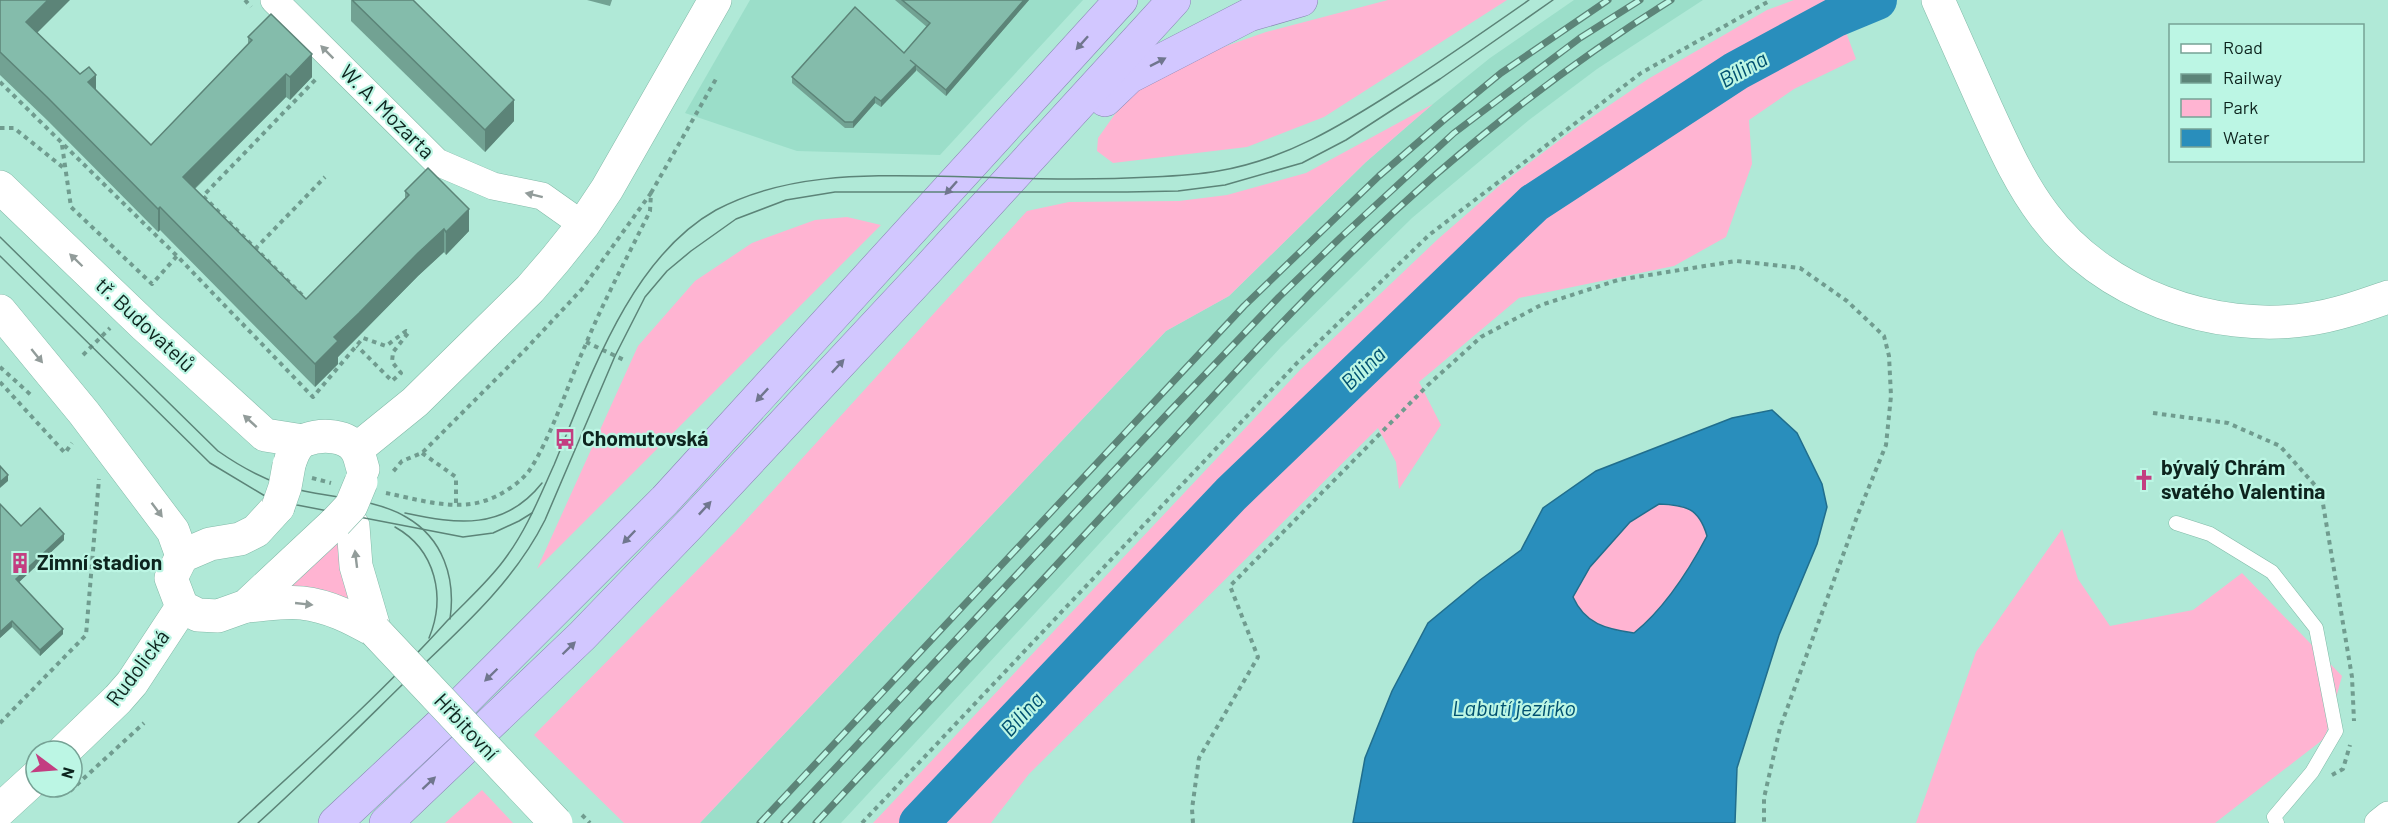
<svg xmlns="http://www.w3.org/2000/svg" width="2388" height="823" font-family="Barlow,sans-serif">
	<style>
		.built { fill: #9bdec9 }
		.green { fill: #ffb4d2 }
		.water { fill: #298ebc; stroke: #216e8d; stroke-width: 1.5; fill-rule: evenodd }
		.lines { fill: none; stroke-linecap: round; stroke-linejoin: round }
		.river { stroke: #298ebc; stroke-width: 40 }
		.service-casing { stroke: #82baa8; stroke-width: 15 }
		.minor-casing { stroke: #82baa8; stroke-width: 28 }
		.tertiary-casing { stroke: #82baa8; stroke-width: 34 }
		.trunk-casing { stroke: #8685b0; stroke-width: 34 }
		.path { stroke: #709c8f; stroke-width: 4; stroke-dasharray: 4.5 4.5; stroke-linecap: butt }
		.service { stroke: #fff; stroke-width: 14 }
		.minor { stroke: #fff; stroke-width: 27 }
		.tertiary { stroke: #fff; stroke-width: 33 }
		.trunk { stroke: #d2c7ff; stroke-width: 33 }
		.tram { stroke: #5c8478; stroke-width: 1.5 }
		.rail-casing { stroke: #5c8478; stroke-width: 7 }
		.rail { stroke: #bcf6e4; stroke-width: 4.5; stroke-dasharray: 14; stroke-linecap: butt }
		.tertiary-bridge-casing { stroke: #82baa8; stroke-width: 34; stroke-linecap: butt }
		.path-bridge { stroke: #709c8f; stroke-width: 4; stroke-dasharray: 4.5 4.5; stroke-linecap: butt }
		.tertiary-bridge { stroke: #fff; stroke-width: 33 }
		.wall { fill: #72a293 }
		.shaded-wall { fill: #5c8478 }
		.building { fill: #84bcab; stroke: #5c8478; stroke-width: 1.5 }
		.oneway { fill: #70768e }
		.oneway2 { fill: #929c9a }
		.labels { text-anchor: middle; stroke-width: 4.5; stroke-linejoin: round; paint-order: stroke }
		.street-label { font-size: 21px; fill: #0d241e; stroke: #bcf6e4 }
		.poi-label { font-size: 21px; font-weight: bold; fill: #0d241e; stroke: #bcf6e4; text-anchor: start }
		.water-label { font-size: 22px; font-style: italic; fill: #005171; stroke: #bcf6e4 }
	</style>
	<rect width="100%" height="100%" fill="#b0e9d7"/>
	<g class="built">
		<polygon points="750,0 1083,0 940,155 797,151 685,113"/>
		<polygon points="1574,0 1703,0 1597,69 1529,120 1412,218 1281,347 841,823 700,823 1166,331 1229,296 1366,162 1433,104 1490,58"/>
	</g>
	<g class="green">
		<polygon points="1388,0 1507,0 1324,117 1247,147 1113,163 1097,151 1098,138 1115,114 1143,84 1195,57 1266,32"/>
		<polygon points="1794,0 1834,0 1856,59 1794,89 1749,120 1752,164 1726,237 1674,266 1519,298 1419,382 1441,425 1399,489 1396,462 1378,428 1029,774 991,823 873,823 1301,369 1438,239 1499,186 1573,130 1648,79 1767,10"/>
		<polygon points="1433,104 1366,162 1229,296 1166,331 700,823 624,823 534,735 736,531 1027,211 1069,202 1179,201 1227,195 1306,173"/>
		<polygon points="847,217 881,225 537,569 638,346 695,281 752,243 815,220"/>
		<path d="M1659,504c28,1 40,3 48,32 -19,36 -42,71 -73,97 -29,-5 -48,-8 -61,-36l17,-30 40,-45z"/>
		<polygon points="2062,529 2078,579 2110,626 2193,610 2242,573 2342,676 2325,738 2215,823 1916,823 1976,652"/>
		<polygon points="338,542 354,603 290,588 293,583"/>
		<polygon points="482,790 513,823 445,823"/>
	</g>
	<path class="water" d="M1772,410l25,23 25,51 5,23 -10,37 -38,91 -42,133 -2,55h-382l12,-65 27,-67 36,-68 52,-43 41,-30 22,-42 53,-37 136,-53zM1659,504c27,1 40,4 48,32 -19,36 -42,72 -73,97 -28,-4 -49,-9 -61,-36l17,-30 40,-45z"/>
	<g class="lines">
		<polyline class="river" points="919,823 1231,494 1534,203 1736,71 1836,17 1877,0"/>
		<defs>
			<polyline id="service" points="2176,523 2210,534 2272,572 2316,628 2336,731 2312,772 2274,817 2277,823"/>
			<g id="minor">
				<polyline points="274,0 437,162 493,186 542,196 583,225"/>
				<polyline points="2378,823 2388,815"/>
			</g>
			<g id="tertiary">
				<path d="M1938,0c16,36 32,72 48,108 17,37 33,74 58,107 58,79 170,119 266,104 27,-4 52,-13 78,-22"/>
				<polyline points="0,187 145,326 265,435 303,441"/>
				<polyline points="0,311 84,413 173,531 182,556"/>
				<polyline points="357,449 415,402 530,289 555,260 583,225 607,189 715,0"/>
				<path d="M291,459c2,-7 7,-16 14,-19 16,-6 43,-6 52,11 3,5 4,12 6,18"/>
				<polyline points="278,507 256,531 240,539 210,544 182,556 171,578 182,607 198,615 218,616 246,606 336,522"/>
				<polyline points="353,526 356,566 375,631"/>
				<path d="M246,606c18,-1 38,-5 56,-3 27,3 50,15 73,28"/>
				<polyline points="64,751 118,699 132,683 182,607"/>
				<polyline points="0,810 36,777"/>
			</g>
			<g id="trunk">
				<polyline points="1105,100 1129,77 1249,15 1301,0"/>
				<polyline points="335,823 440,725 665,500 1121,0"/>
				<polyline points="386,823 582,636 690,524 928,269 1174,0"/>
			</g>
		</defs>
		<use href="#service" class="service-casing"/>
		<use href="#minor" class="minor-casing"/>
		<use href="#tertiary" class="tertiary-casing"/>
		<use href="#trunk" class="trunk-casing"/>
		<g class="path">
			<polyline points="245,0 251,7"/>
			<polyline points="0,82 177,256 313,397 363,338 386,346 406,331 409,332 393,352 392,362 401,373 392,381 357,346"/>
			<polyline points="0,128 14,128 65,169"/>
			<polyline points="62,145 71,207 152,284 177,256"/>
			<polyline points="651,193 716,79"/>
			<polyline points="255,249 325,177"/>
			<polyline points="302,295 203,196 317,78"/>
			<polyline points="586,342 624,360"/>
			<polyline points="83,355 110,328"/>
			<polyline points="0,367 31,395"/>
			<polyline points="0,382 65,453 72,443"/>
			<polyline points="2153,413 2228,423 2280,446 2321,492 2352,677 2354,721"/>
			<polyline points="422,453 456,477 456,504"/>
			<polyline points="312,478 331,483"/>
			<path d="M386,493c30,6 68,18 98,8 15,-4 36,-18 45,-30 22,-33 39,-87 56,-125 19,-46 43,-90 65,-135l1,-18 -69,96 -58,62 -102,102 -20,8 -11,13"/>
			<polyline points="0,723 86,635 99,479"/>
			<polyline points="2332,775 2343,769 2350,745"/>
			<polyline points="70,791 144,723"/>
			<polyline points="862,823 1296,364 1429,235 1641,73 1771,0"/>
			<polyline points="1193,823 1192,809 1199,758 1258,657 1230,586 1428,385 1481,337 1541,305 1618,280 1736,261 1800,268 1847,301 1884,336 1889,356 1891,396 1886,445 1858,514 1780,728 1764,798 1764,823"/>
		</g>
		<use href="#service" class="service"/>
		<use href="#minor" class="minor"/>
		<use href="#tertiary" class="tertiary"/>
		<use href="#trunk" class="trunk"/>
		<g class="tram">
			<path d="M0,237l218,214c27,19 54,33 86,40 32,7 74,9 102,26 37,21 50,61 44,102"/>
			<polyline points="0,256 210,463 265,496 297,505 463,537 493,533 519,521 532,513"/>
			<path d="M405,513c52,11 99,18 137,-30"/>
			<path d="M395,527c41,23 51,70 34,111"/>
			<path d="M238,823c71,-65 144,-130 209,-202 19,-20 40,-38 57,-61 22,-29 35,-62 50,-95 36,-87 76,-207 162,-255 68,-36 144,-35 219,-34 73,2 145,5 217,1 22,-1 44,-2 66,-6 67,-11 124,-46 180,-82 45,-29 88,-59 131,-89"/>
			<path d="M258,823c50,-45 97,-92 145,-139 52,-50 109,-98 142,-164l70,-164 30,-59 22,-26 24,-20 45,-32 50,-19 49,-8h292l51,-1 47,-6 77,-22 44,-23 94,-61 113,-79"/>
		</g>
		<defs>
			<g id="rail">
				<polyline points="760,823 1244,306 1379,176 1445,119 1501,73 1608,0"/>
				<polyline points="784,823 1170,411 1279,297 1340,238 1454,133 1580,38 1640,0"/>
				<path d="M816,823c108,-117 218,-233 326,-350 69,-74 137,-150 210,-221 97,-95 204,-180 319,-252"/>
			</g>
		</defs>
		<use href="#rail" class="rail-casing"/>
		<use href="#rail" class="rail"/>
		<defs>
			<g id="tertiary-bridge">
				<polyline points="278,507 285,487 289,465"/>
				<polyline points="336,522 351,506 361,482"/>
				<polyline points="375,631 556,823"/>
			</g>
		</defs>
		<use href="#tertiary-bridge" class="tertiary-bridge-casing"/>
		<polyline class="path-bridge" points="582,815 590,823"/>
		<use href="#tertiary-bridge" class="tertiary-bridge"/>
	</g>
	<g class="wall">
		<polygon points="0,0 38,33 151,145 248,44 248,37 312,77 290,100 286,97 195,189 306,299 405,198 405,191 469,231 446,255 444,252 418,276 359,336 338,357 338,364 315,387 160,230 158,232 47,120 0,75"/>
		<polygon points="351,0 514,121 485,152 351,21"/>
		<polygon points="587,0 612,0 610,6"/>
		<polygon points="895,0 1029,0 946,96 916,70 881,107 875,103 853,128 845,128 792,83 792,77 904,53 927,27"/>
		<polygon points="21,526 64,540 19,582 63,634 40,656 12,627 0,638"/>
	</g>
	<g class="shaded-wall">
		<polygon points="48,0 70,0 26,44 26,22"/>
		<polygon points="1024,0 1029,0 946,96 946,90"/>
		<polygon points="312,54 312,77 290,100 290,77"/>
		<polygon points="916,65 916,71 881,107 881,101"/>
		<polygon points="286,74 286,97 183,200 183,177"/>
		<polygon points="96,75 96,98 88,82"/>
		<polygon points="875,97 875,103 853,128 853,122"/>
		<polygon points="514,100 514,121 485,152 485,130"/>
		<polygon points="160,207 160,230 158,232 158,209"/>
		<polygon points="469,209 469,231 446,255 446,232"/>
		<polygon points="444,229 444,252 418,276 338,357 338,364 315,387 315,364 334,337 418,253"/>
		<polygon points="8,475 8,481 0,488 0,482"/>
		<polygon points="64,534 64,540 16,585 16,579"/>
		<polygon points="12,621 12,627 0,638 0,632"/>
		<polygon points="63,629 63,634 40,656 40,650"/>
	</g>
	<g class="building">
		<polygon points="0,0 48,0 26,22 80,74 89,67 96,75 88,82 151,145 252,40 248,37 271,14 312,54 290,77 286,74 183,177 306,299 409,195 405,191 428,168 469,209 446,232 444,229 418,253 359,313 334,337 338,341 315,364 160,207 158,209 47,97 0,52"/>
		<polygon points="352,0 413,0 514,100 485,130"/>
		<polygon points="902,0 1024,0 946,90 910,60 916,65 881,101 875,97 853,122 845,122 792,77 855,7 904,53 930,23"/>
		<polygon points="0,466 8,475 0,482"/>
		<polygon points="0,504 21,526 40,508 64,534 16,579 63,629 40,650 12,621 0,632"/>
	</g>
	<defs><path id="oneway-solid" d="M-6-.8H1V-3.2L6.5 0L1 3.2V.8H-6Z" transform="scale(1.5)"/></defs>
	<g class="oneway">
		<use href="#oneway-solid" transform="translate(1082 43) rotate(132)"/>
		<use href="#oneway-solid" transform="translate(1158 62) rotate(-27)"/>
		<use href="#oneway-solid" transform="translate(951 188) rotate(132)"/>
		<use href="#oneway-solid" transform="translate(838 366) rotate(-47)"/>
		<use href="#oneway-solid" transform="translate(762 395) rotate(133)"/>
		<use href="#oneway-solid" transform="translate(705 508) rotate(-47)"/>
		<use href="#oneway-solid" transform="translate(629 537) rotate(134)"/>
		<use href="#oneway-solid" transform="translate(569 648) rotate(-44)"/>
		<use href="#oneway-solid" transform="translate(491 675) rotate(136)"/>
		<use href="#oneway-solid" transform="translate(429 783) rotate(-43)"/>
	</g>
	<g class="oneway2">
		<use href="#oneway-solid" transform="translate(327 52) rotate(-135)"/>
		<use href="#oneway-solid" transform="translate(534 195) rotate(-166)"/>
		<use href="#oneway-solid" transform="translate(76 260) rotate(-136)"/>
		<use href="#oneway-solid" transform="translate(37 356) rotate(51)"/>
		<use href="#oneway-solid" transform="translate(250 421) rotate(-138)"/>
		<use href="#oneway-solid" transform="translate(157 510) rotate(53)"/>
		<use href="#oneway-solid" transform="translate(356 559) rotate(-97)"/>
		<use href="#oneway-solid" transform="translate(304 604) rotate(6)"/>
	</g>
	<defs>
		<symbol id="bus-bare" viewBox="-9 -9 18 18"><path d="M-5-6H5V4H4V6H2V4H-2V6H-4V4H-5ZM-3.5-4V0h7V-4ZM-3.5 1.2v1.5H-2V1.2ZM2 1.2v1.5H3.5V1.2Z" fill="#c33e81" stroke="#bcf6e4" stroke-width="2.5" paint-order="stroke"/></symbol>
		<symbol id="church-bare" viewBox="-9 -9 18 18"><path d="M-1.2-6h2.4v3.5h3.3v2.4h-3.3V6h-2.4V-.1h-3.3v-2.4h3.3Z" fill="#c33e81" stroke="#bcf6e4" stroke-width="2.5" paint-order="stroke"/></symbol>
		<symbol id="building-bare" viewBox="-9 -9 18 18"><path d="M-4-6H4V6H1V3H-1V6H-4ZM-2.5-4.3h1.7v1.8h-1.7ZM.8-4.3h1.7v1.8H.8ZM-2.5-1h1.7V.8h-1.7ZM.8-1h1.7V.8H.8Z" fill="#c33e81" stroke="#bcf6e4" stroke-width="2.5" paint-order="stroke"/></symbol>
	</defs>
	<g fill-rule="evenodd">
		<use href="#bus-bare" x="550" y="424" width="30" height="30"/>
		<use href="#church-bare" x="2129" y="465" width="30" height="30"/>
		<use href="#building-bare" x="5" y="548" width="30" height="30"/>
	</g>
	<g class="labels">
		<g class="street-label">
			<text transform="translate(387 112) rotate(45)" y="7">W. A. Mozarta</text>
			<text transform="translate(145 325) rotate(43)" y="7">tř. Budovatelů</text>
			<text transform="translate(138 668) rotate(-53)" y="7">Rudolická</text>
			<text transform="translate(466 727) rotate(47)" y="7">Hřbitovní</text>
		</g>
		<g class="poi-label">
			<text x="582" y="446">Chomutovská</text>
			<text x="2161" y="475">bývalý Chrám<tspan x="2161" dy="24">svatého Valentina</tspan></text>
			<text x="37" y="570">Zimní stadion</text>
		</g>
		<g class="water-label">
			<text transform="translate(1743 69) rotate(-29)" y="8">Bílina</text>
			<text transform="translate(1363 368) rotate(-44)" y="8">Bílina</text>
			<text x="1514" y="716">Labutí jezírko</text>
			<text transform="translate(1022 714) rotate(-47)" y="8">Bílina</text>
		</g>
	</g>
	<rect x="2169" y="24" width="195" height="138" fill="#bcf6e4" stroke="#76a295" stroke-width="1.5"/>
	<rect x="2181" y="44" width="30" height="9" fill="#ffffff" stroke="#76a295" stroke-width="1.5"/>
	<text x="2223" y="54" font-size="18" fill="#0d241e">Road</text>
	<rect x="2181" y="74" width="30" height="9" fill="#5c8478" stroke="#76a295" stroke-width="1.5"/>
	<text x="2223" y="84" font-size="18" fill="#0d241e">Railway</text>
	<rect x="2181" y="99" width="30" height="18" fill="#ffb4d2" stroke="#76a295" stroke-width="1.5"/>
	<text x="2223" y="114" font-size="18" fill="#0d241e">Park</text>
	<rect x="2181" y="129" width="30" height="18" fill="#298ebc" stroke="#76a295" stroke-width="1.5"/>
	<text x="2223" y="144" font-size="18" fill="#0d241e">Water</text>
	<g transform="translate(54 769) rotate(106)"><circle r="28" fill="#bcf6e4" stroke="#76a295" stroke-width="1.5"/>
	<path d="M0-4.5L10 22L0 15L-10 22Z" fill="#c33e81"/>
	<text y="-9" font-size="16" font-weight="bold" text-anchor="middle" fill="#0d241e">N</text>
	</g>
</svg>
